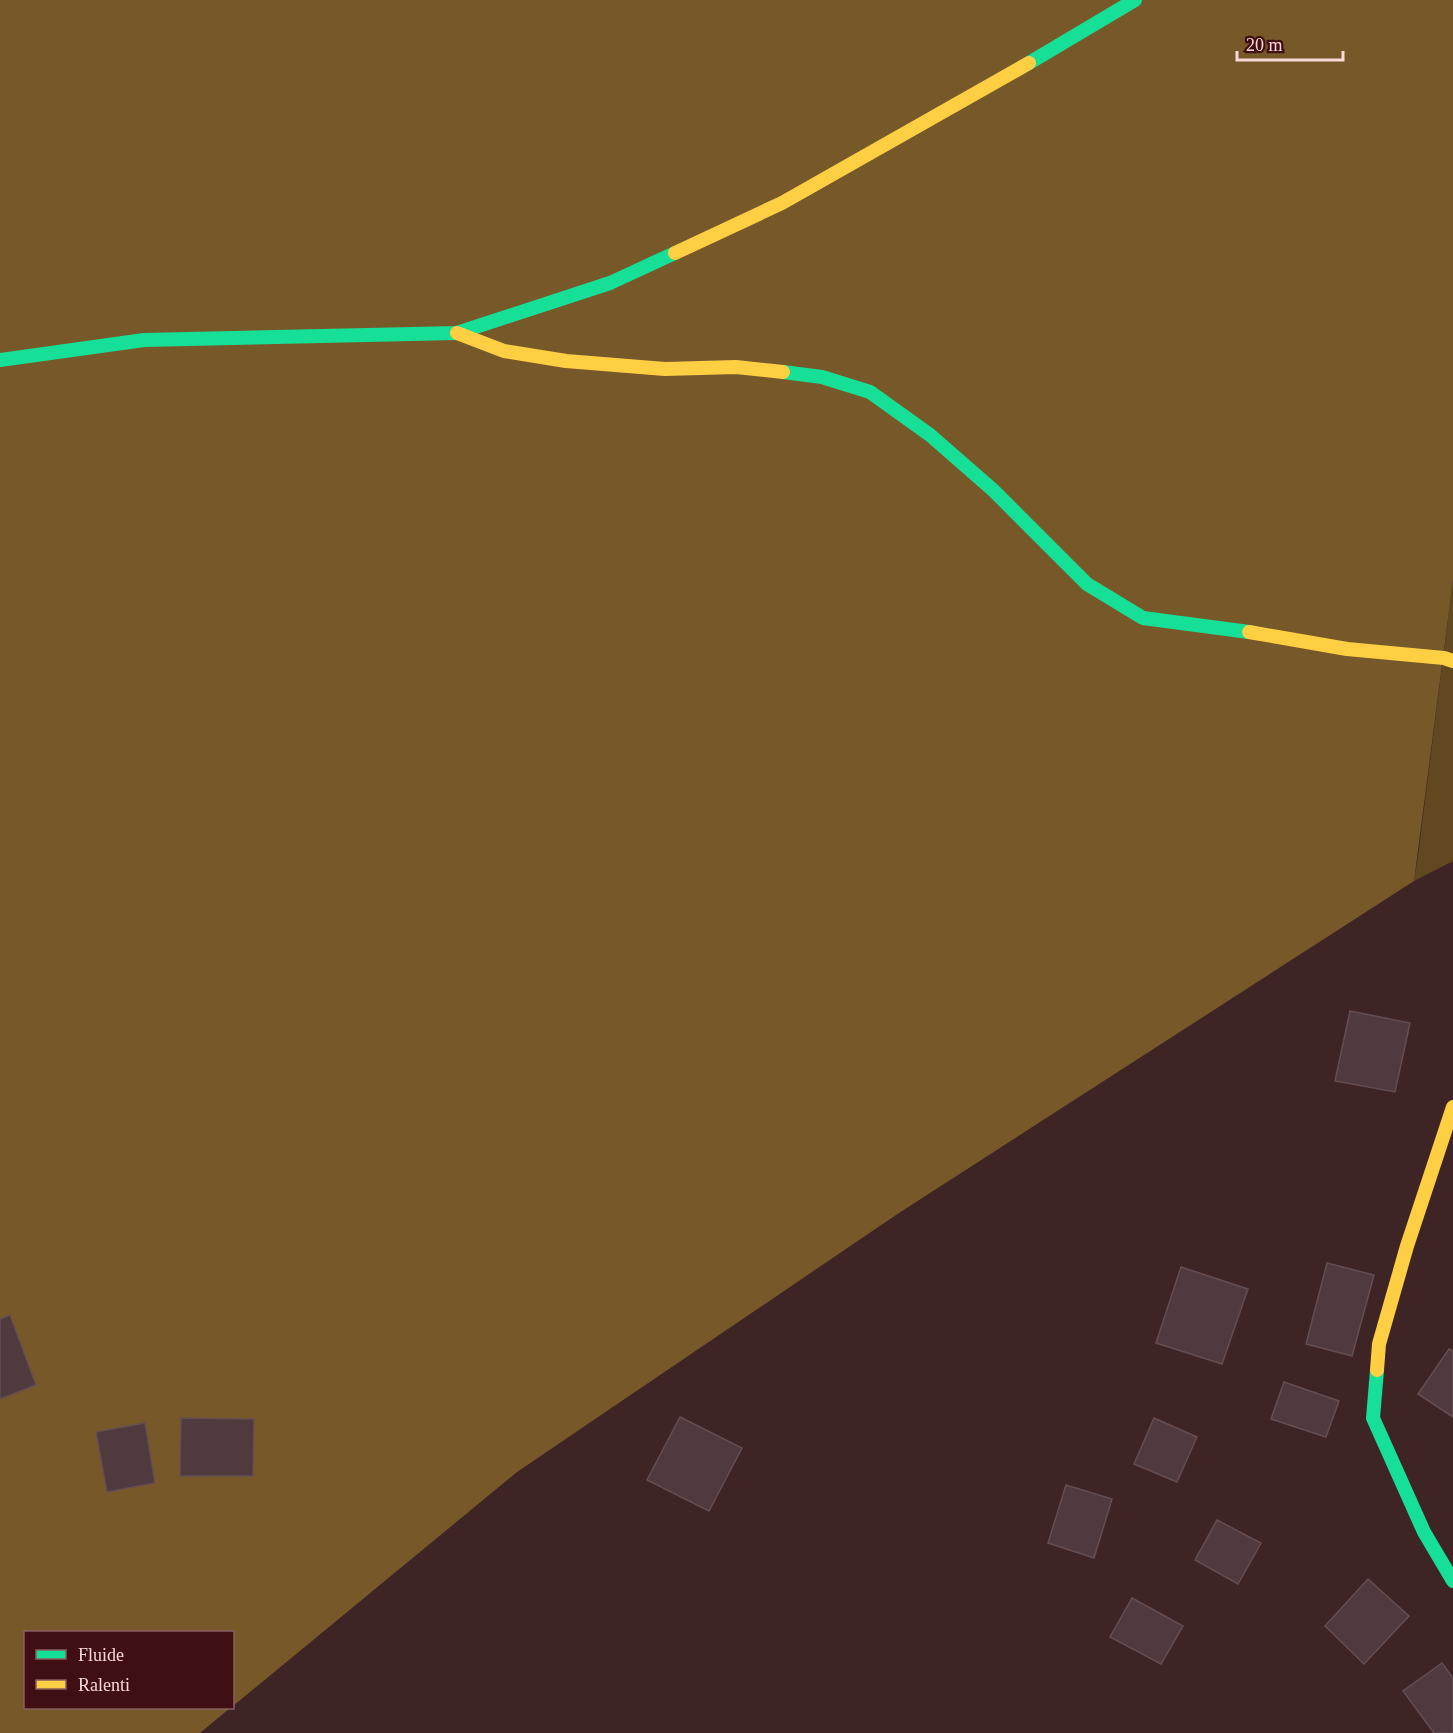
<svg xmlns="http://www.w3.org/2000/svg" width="1453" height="1733" font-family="'Times New Roman',serif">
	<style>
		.green { fill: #624821 }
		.forest { fill: #775929 }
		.building { fill: #513a3e; stroke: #644e52; stroke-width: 1.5 }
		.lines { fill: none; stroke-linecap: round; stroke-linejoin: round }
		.fast { stroke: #16e098; stroke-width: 14 }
		.slow { stroke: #ffcf43; stroke-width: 14 }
	</style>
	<rect width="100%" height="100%" fill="#3f2426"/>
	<polygon class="green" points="1453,580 1453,861 1414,881 1418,856"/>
	<polygon class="forest" points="0,0 1453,0 1453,580 1414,881 899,1213 517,1472 233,1706 232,1632 26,1632 26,1708 230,1708 200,1733 0,1733"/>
	<g class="building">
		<polygon points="1350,1011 1410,1023 1395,1092 1335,1081"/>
		<polygon points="1327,1263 1374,1275 1352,1356 1306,1344"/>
		<polygon points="1181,1267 1248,1289 1222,1364 1156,1343"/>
		<polygon points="10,1315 36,1385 0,1399 0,1319"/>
		<polygon points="1449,1349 1453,1351 1453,1417 1418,1394"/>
		<polygon points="1284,1382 1339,1401 1326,1437 1271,1419"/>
		<polygon points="680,1417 742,1448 709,1511 647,1480"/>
		<polygon points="181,1418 254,1419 253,1476 180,1476"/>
		<polygon points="1154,1418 1197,1437 1177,1482 1134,1464"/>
		<polygon points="145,1423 155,1483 107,1492 96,1432"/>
		<polygon points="1066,1485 1112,1499 1094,1558 1048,1543"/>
		<polygon points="1217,1520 1261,1543 1238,1584 1195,1560"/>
		<polygon points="1368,1579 1409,1616 1364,1664 1325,1626"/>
		<polygon points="1132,1598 1183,1626 1161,1664 1110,1637"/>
		<polygon points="1442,1663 1453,1678 1453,1733 1434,1733 1403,1691"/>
	</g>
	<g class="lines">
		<g class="fast">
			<polyline points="1029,63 1135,0"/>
			<polyline points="0,360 144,340 457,333 610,283 675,253"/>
			<polyline points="783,372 822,377 870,392 930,435 993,490 1087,584 1143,618 1249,632"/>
			<polyline points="1377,1370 1373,1418 1424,1532 1453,1581"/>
		</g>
		<g class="slow">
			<polyline points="675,253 782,203 1029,63"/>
			<polyline points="457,333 504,351 566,361 665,369 736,367 783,372"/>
			<polyline points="1249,632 1347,649 1444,658 1453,661"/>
			<polyline points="1377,1370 1379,1344 1407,1246 1453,1107"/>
		</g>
	</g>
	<rect x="24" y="1631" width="210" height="78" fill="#3f0f13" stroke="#895f61" stroke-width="1.5"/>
	<rect x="36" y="1650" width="30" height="9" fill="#16e098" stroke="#895f61" stroke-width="1.5"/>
	<text x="78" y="1661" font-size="18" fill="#f9d8d7">Fluide</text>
	<rect x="36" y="1680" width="30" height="9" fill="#ffcf43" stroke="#895f61" stroke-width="1.5"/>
	<text x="78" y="1691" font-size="18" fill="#f9d8d7">Ralenti</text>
	<path d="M1237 51v9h106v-9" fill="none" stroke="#f9d8d7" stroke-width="3"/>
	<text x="1246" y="51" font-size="18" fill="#f9d8d7" stroke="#3f0f13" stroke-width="4.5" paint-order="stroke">20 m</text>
</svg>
